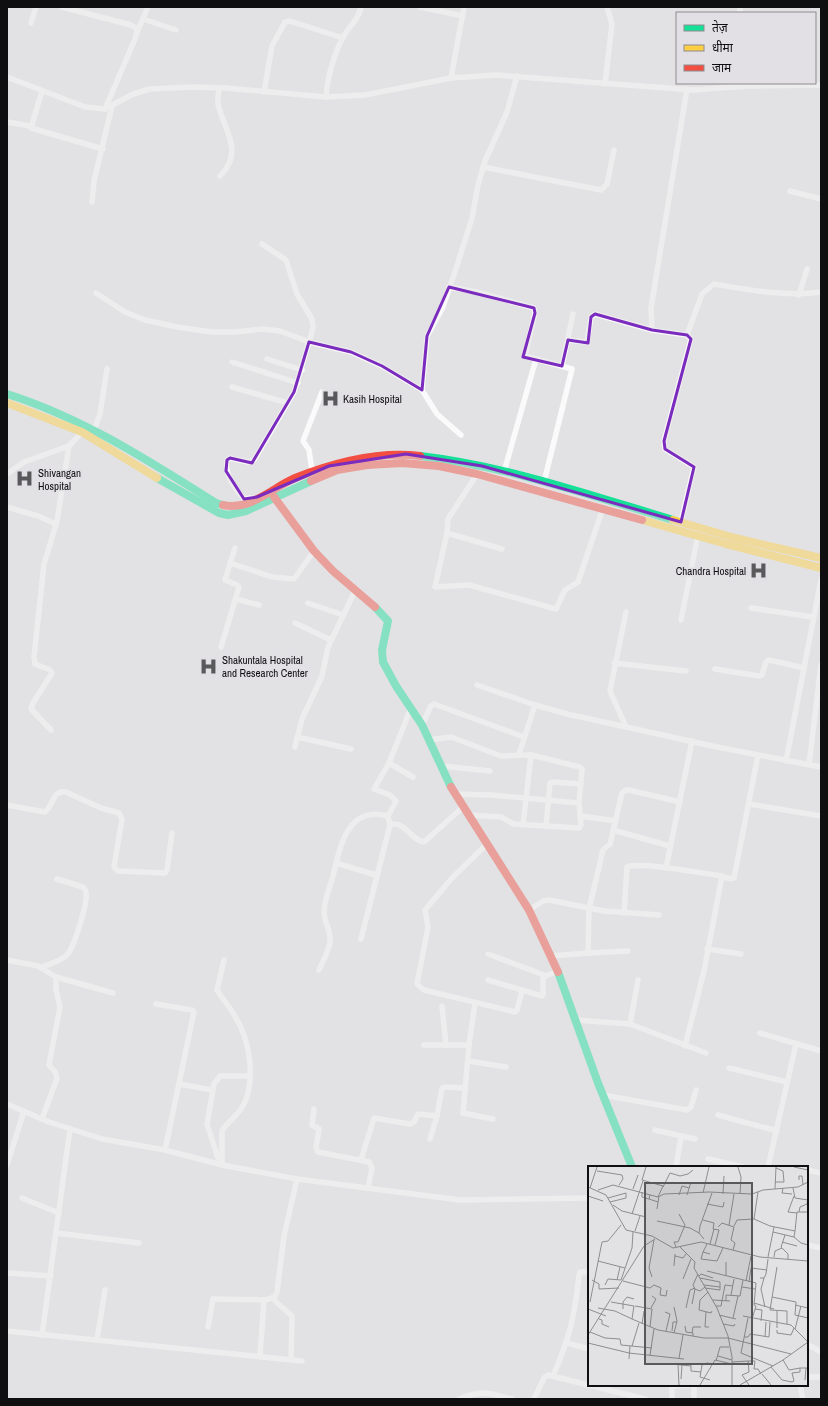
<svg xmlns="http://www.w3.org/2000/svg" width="828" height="1406" font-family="'Archivo Narrow','Noto Sans Devanagari',sans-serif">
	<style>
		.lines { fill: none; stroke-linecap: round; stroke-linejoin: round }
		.street { stroke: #fbfafb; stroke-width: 5.5 }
		.fast { stroke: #16e098; stroke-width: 8 }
		.slow { stroke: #ffcf43; stroke-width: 8 }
		.jam { stroke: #f24e42; stroke-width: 8 }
		.marked { fill: none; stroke: #7b2cbf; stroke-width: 3; stroke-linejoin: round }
		.labels { text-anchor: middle; stroke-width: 3.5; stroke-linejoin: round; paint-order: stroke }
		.poi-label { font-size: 11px; fill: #0f0e10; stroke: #e2e0e4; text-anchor: start }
		.inset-road { fill: none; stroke: #8e8d8f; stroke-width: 1 }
		.view { fill: #59585a; fill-opacity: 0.15; stroke: #59585a; stroke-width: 2 }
		.inset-edge { fill: none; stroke: #0f0e10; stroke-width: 2 }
	</style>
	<rect width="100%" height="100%" fill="#e2e1e3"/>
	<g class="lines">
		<g class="street">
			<polyline points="420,7 463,16"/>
			<polyline points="740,7 740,13"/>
			<polyline points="143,19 176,30"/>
			<polyline points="31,23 36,7"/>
			<polyline points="137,32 148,7"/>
			<polyline points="7,77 85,107 105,109 135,39 137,32 136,28 131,25 62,7"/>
			<polyline points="451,78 464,7"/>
			<polyline points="605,84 612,24 607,7"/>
			<path d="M219,88c0,5 -2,11 -1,16 6,27 27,47 2,72"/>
			<polyline points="42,91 31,128 103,149"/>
			<polyline points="264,92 272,46 285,22 290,21 343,38"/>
			<path d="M326,97c1,-19 9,-47 19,-63 6,-10 14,-15 16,-27"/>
			<polyline points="105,109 133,94 150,89 192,87 225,88 326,97 365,95 451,78 496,75 693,90 747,86 821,85"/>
			<polyline points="7,122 30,126"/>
			<polyline points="483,167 601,190 607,184 614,150"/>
			<polyline points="790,191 821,199"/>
			<polyline points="92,202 94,181 112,106"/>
			<polyline points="449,287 477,292 534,308 535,313 525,356 572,369 544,482"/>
			<polyline points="96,293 125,312 145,320 177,327 212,332 236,332 262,329 280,331 309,342 351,352 382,366 422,390"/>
			<polyline points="799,295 807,269"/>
			<polyline points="652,330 651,308 687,89"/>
			<path d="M687,335l15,-41 12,-10c36,6 71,13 107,8"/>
			<polyline points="568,340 587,342 591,317 595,314 652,330 687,335 691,339 664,441 665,449 694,467 681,522"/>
			<polyline points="267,359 302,370"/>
			<polyline points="232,362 298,383"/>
			<polyline points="562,366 573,314"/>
			<polyline points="232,387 288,403"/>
			<polyline points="94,430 100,414 107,369"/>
			<polyline points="461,435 437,414 422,390 427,336 442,309 455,272 472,218 478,185 485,161 507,112 517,76"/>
			<polyline points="312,471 309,450 303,441 322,392"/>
			<polyline points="504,472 536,359"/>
			<polyline points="7,474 24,462 69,446 83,431"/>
			<polyline points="477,474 448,519 447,533 502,549"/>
			<path d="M251,498l-7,1c-9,-10 -20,-25 -17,-39l3,-2 18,4 6,-2 40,-68 19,-64 -1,-9 -15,-25 -11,-34 -24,-16"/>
			<polyline points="7,507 38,516 56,524"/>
			<polyline points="447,533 435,587 469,585 556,609 565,590 578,582 603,508"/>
			<polyline points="230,563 272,577 294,579 314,551"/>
			<polyline points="236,599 259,605"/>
			<polyline points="308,603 343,615"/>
			<polyline points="751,608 813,617"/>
			<polyline points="626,612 610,691 626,727"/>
			<polyline points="681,620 698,535"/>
			<polyline points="295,623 331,640"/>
			<polyline points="221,647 239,587 237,585 225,580 235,548"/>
			<polyline points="614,663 686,671"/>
			<polyline points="715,669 759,676 762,675 766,662 769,660 804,668"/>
			<polyline points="477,685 535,705 567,714 717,747 821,767"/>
			<polyline points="422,725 431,706 434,704 524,737"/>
			<polyline points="51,730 31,709 33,703 52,673 50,670 35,664 34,657 44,564 57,521 69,446"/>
			<polyline points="297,737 351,749"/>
			<polyline points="429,740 451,737 501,756 531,755 580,767 582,769 579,803 581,825 579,828 514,824 501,817 468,815"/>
			<polyline points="295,747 302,719 322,676 328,647 356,589"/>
			<polyline points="519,754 535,705"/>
			<polyline points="786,761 821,580"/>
			<polyline points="389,763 413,777"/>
			<polyline points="809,765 821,665"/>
			<polyline points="442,766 490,771"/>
			<polyline points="454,794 491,795 579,803"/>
			<polyline points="749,804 821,816"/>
			<path d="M7,805l38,7c9,-7 7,-22 21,-20l35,16 18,5 3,6 -8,48 4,4 47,2 2,-3 5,-37"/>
			<polyline points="580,816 616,821"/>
			<polyline points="390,825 388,816 396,801 390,795 374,789 389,763 411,708"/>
			<polyline points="523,825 531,755"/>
			<polyline points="546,826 550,783 553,782 581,784"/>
			<polyline points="613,830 670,846"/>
			<polyline points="488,843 452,878 425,910 428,927 417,984 424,990 515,1012 517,1010 522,991"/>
			<polyline points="336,863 376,875"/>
			<polyline points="666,868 692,741"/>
			<polyline points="529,910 543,901 549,900 604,911 659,915"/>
			<path d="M624,913l3,-46 2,-1c22,-3 63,6 87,9 6,1 13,5 18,3l24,-123"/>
			<path d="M361,939l29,-114c14,-6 21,16 34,17l39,-35"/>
			<polyline points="707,949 741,954"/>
			<polyline points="588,953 628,951"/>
			<polyline points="488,954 544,975"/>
			<polyline points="550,956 588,953 589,909 603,850 610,844 622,793 626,790 629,790 680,802"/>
			<polyline points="7,960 38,966 56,977 56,990 60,1007 49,1065 55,1072 57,1078 42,1119"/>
			<path d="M42,967c8,-3 19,-6 25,-12 7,-7 21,-53 19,-62 0,-2 -2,-5 -3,-6l-26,-8"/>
			<path d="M319,970c4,-9 10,-19 11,-29 1,-11 -6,-19 -6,-29 0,-12 6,-25 9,-36 7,-29 14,-71 55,-60"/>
			<polyline points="56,977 113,993"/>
			<polyline points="488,980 542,996 543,994 543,977 558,971"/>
			<polyline points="475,1003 469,1045 463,1113 493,1119"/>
			<polyline points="156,1004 192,1010 194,1012 165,1150"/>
			<polyline points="442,1006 446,1045"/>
			<polyline points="576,1020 630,1024 706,1053"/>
			<polyline points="630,1024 638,980"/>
			<polyline points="760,1033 821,1051"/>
			<polyline points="424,1045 469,1045"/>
			<polyline points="685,1046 704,971 722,876"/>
			<polyline points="468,1061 506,1067"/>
			<polyline points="729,1068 787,1082"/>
			<polyline points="179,1084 212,1090"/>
			<polyline points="603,1095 687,1110 691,1107 696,1090"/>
			<polyline points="7,1104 49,1122 102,1139 165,1150 222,1165 297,1179 460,1200 589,1198"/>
			<polyline points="314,1109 312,1125 319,1129 316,1148 318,1152 369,1162 372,1168 368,1188"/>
			<polyline points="718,1115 777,1131"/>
			<polyline points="655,1130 695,1139"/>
			<polyline points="430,1139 437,1116 442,1088 445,1087 465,1088"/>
			<polyline points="708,1159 743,1167"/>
			<polyline points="361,1160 374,1118 410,1124 414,1122 418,1114 437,1116"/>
			<polyline points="222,1162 218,1158 207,1124 214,1084 220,1076 249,1076"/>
			<polyline points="7,1165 24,1111"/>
			<path d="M222,1165v-34c5,-10 17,-15 23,-29 10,-25 5,-61 -9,-84 -5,-10 -13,-18 -19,-28l7,-30"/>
			<polyline points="676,1167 681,1137"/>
			<polyline points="768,1167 796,1044"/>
			<polyline points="807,1170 821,1173"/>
			<polyline points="22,1198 59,1213"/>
			<polyline points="56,1233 139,1243"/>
			<polyline points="807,1245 821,1248"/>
			<polyline points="7,1273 51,1276"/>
			<polyline points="272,1298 292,1316 291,1359"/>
			<polyline points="208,1327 213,1299 264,1300"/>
			<polyline points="7,1331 302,1361"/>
			<polyline points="42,1335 70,1129"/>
			<polyline points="97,1340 105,1290"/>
			<polyline points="567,1343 589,1349"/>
			<polyline points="807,1344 821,1352"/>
			<polyline points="260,1355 264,1300 274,1298 277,1292 284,1236 297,1179"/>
			<path d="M553,1376c16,-37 22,-60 26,-101l1,-3h9"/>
			<polyline points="807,1377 821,1377"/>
			<polyline points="800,1385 803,1399"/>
			<polyline points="672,1386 691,1385"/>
			<path d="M459,1399c25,-10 28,-6 53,0"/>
			<polyline points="534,1399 544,1378 548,1375 645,1399"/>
			<polyline points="672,1399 672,1385"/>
			<polyline points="694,1399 694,1385"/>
		</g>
		<g class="fast">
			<path d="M7,394c76,24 142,67 209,109l7,2"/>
			<path d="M420,456c86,10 170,39 253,64"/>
			<polyline points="157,478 219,513 228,515 246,511 311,481"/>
			<polyline points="375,607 388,621 382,650 383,662 396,686 422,725 451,787"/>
			<polyline points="558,972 598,1083 632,1167"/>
		</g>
		<g class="slow">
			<polyline points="7,403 82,432 157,478"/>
			<polyline points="642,520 726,544 821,568"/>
			<polyline points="673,520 735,538 821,558"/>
		</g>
		<g class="jam">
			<polyline points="311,481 337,470 367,465 402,463 439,466 477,474 642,520"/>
			<polyline points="274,497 314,551 333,571 375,607"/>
			<path d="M223,505c27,6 49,-17 72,-27 38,-15 85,-27 125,-22"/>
			<polyline points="451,787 529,910 558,972"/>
		</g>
	</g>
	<path d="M0 0H828V1406H0ZM449,287l85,21 1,5 -12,44 39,9 6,-26 20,3 3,-26 4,-3 57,16 35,5 4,4 -27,102 1,8 29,18 -13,55 -199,-56 -76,-12 -77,12 -72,31 -13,2 -18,-28 1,-11 3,-2 22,5 42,-71 15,-50 42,10 31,14 40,24 5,-54z" fill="#e2e1e3" fill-opacity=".55" fill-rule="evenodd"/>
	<path class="marked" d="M449,287l85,21 1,5 -12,44 39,9 6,-26 20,3 3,-26 4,-3 57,16 35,5 4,4 -27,102 1,8 29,18 -13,55 -199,-56 -76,-12 -77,12 -72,31 -13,2 -18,-28 1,-11 3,-2 22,5 42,-71 15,-50 42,10 31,14 40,24 5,-54z"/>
	<defs>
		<symbol id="hospital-bare" viewBox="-9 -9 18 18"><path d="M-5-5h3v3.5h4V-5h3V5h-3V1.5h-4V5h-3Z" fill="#59585a" stroke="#e2e0e4" stroke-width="2.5" paint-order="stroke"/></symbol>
	</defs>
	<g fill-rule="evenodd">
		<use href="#hospital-bare" x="318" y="386" width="25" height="25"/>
		<use href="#hospital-bare" x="12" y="466" width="25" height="25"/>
		<use href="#hospital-bare" x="746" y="558" width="25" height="25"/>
		<use href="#hospital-bare" x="196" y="654" width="25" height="25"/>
	</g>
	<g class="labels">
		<g class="poi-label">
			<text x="343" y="403">Kasih Hospital</text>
			<text x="38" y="477">Shivangan<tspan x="38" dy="13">Hospital</tspan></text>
			<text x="746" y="575" text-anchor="end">Chandra Hospital</text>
			<text x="222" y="664">Shakuntala Hospital<tspan x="222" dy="13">and Research Center</tspan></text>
		</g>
	</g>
	<g transform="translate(588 1166)">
		<rect width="220" height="220" fill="#e2e1e3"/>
		<path class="inset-road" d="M150,1l3,10 -1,17M206,1l14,3M9,5l25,4 1,4 -4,6M211,14v-4h3l1,9M187,16h9l-1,-11 -7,-3M0,21l18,8 20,35 26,6 21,12 28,-6 59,15 48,4M75,21l7,-14 10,3 8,-2 5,-4M2,22l7,-21M195,22l-1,5 10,1M205,22l2,10 13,2M45,23l5,-14M187,23l1,-22M10,24l15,-5 45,12 5,-11 -21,-6 4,-13M54,26v5l7,2M115,27l6,-26M135,28l1,-18M62,29l-1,4 9,3M91,29l3,-9 7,2M99,29l4,-13M0,30l15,5M206,30l-6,16 9,1M70,31l6,-3 45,-2 43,2 11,-4 35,-3 10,-5M20,32l18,-5v5l-16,4M119,38l16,3 1,-5M25,39l9,6 24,6M69,43l2,-13M211,46l1,-5 7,-3 1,-6M44,48l11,-33M166,53l16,7 25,5 -1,6 7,6 7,2M115,54l11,3 -1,6 6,1 -4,15M69,55l33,7 9,5M141,59l5,-31M146,60l3,-6 17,-1 4,-27M130,61l4,-4 12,4 -3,13 4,3 -2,7M47,65l5,-15M207,65l2,-19h11M185,66l21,5M197,69l-4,12 7,7v5M116,73l-5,-6 1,-7 12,-33M194,76l15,4M119,78l-4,8 7,2M122,78l4,-15M88,81l-2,-5h4l7,-17 -6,-11M92,81l15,15 -1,6 23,40 11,28 4,21v28M115,86l-2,7 16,2 6,-13M87,90l8,2 3,-4M180,91l6,-30M186,91l1,-6 7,-3M10,95l27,7M86,100l1,-12M189,101l-7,43 17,1v13M119,105l49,12 -2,22 2,1 -4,13M111,110l2,-2 12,4M138,110v-14M64,111l-3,-9 5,-28M112,112l20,4v8l-15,-2M172,112h4l2,-4 2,-15M176,112l-3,11 4,18M95,113l8,-20M4,114l7,4v5l20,-1M29,114l3,-13M35,115l27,7 4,-3 7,3 -1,7 6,1 1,-6M158,115l5,-25M161,116l2,-14 16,2M17,119l3,-6 13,1 11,-32 1,-16M116,119l16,2M154,121l13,2M107,123l-2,-4 5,-11M120,126l-8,8 -1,10 12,3 1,-2M143,129l3,-16M184,131l24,5 -1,13 13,3M125,134l17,1M138,135v-6l14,1 3,-16M2,136l12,-60 6,-1 13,-16M23,136l23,4 -2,13 26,11 46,8h24l63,16M166,137l20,6M104,138l3,-15 5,2 5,-4M207,139l13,3M47,140l17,3 -2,18M128,140h5l4,-21 8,1M10,142l17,3 17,8M63,142l5,-9 -4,-3M98,142l4,-18 5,-2M0,143l18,7M35,143v-7l4,-5 7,2M167,143l7,1 -1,11M189,145v17M77,146l5,2 -4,17M118,146l-1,15h4M131,149l17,4M155,150l48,9 17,17M145,152l5,-22M160,152l-7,35 32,13M11,153l3,1v4l7,3M54,158l2,-13M135,158l11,2 1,-2M97,160l1,6 7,1v3M207,163l6,-23M189,164v3l14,2 3,-7M84,165l1,-9h4M2,166l15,6 15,1 1,6 31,3M86,167l3,-12 -3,-14M104,167l1,-6h8M0,169l56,-89 11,-7M156,171h4l2,-3 19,3 1,-15M177,171l1,-15M0,177l41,10 55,6M44,180l7,-23M62,189l4,-26M130,190l14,4M91,192l4,-23M41,193l1,-13M195,194l6,10 11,-2M128,195l4,-14h9M160,195h7l-1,8h4l3,5M144,196l16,-1 1,11 -7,3 7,10M84,198l19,2M90,198l1,21M103,199v6l10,1M183,201l11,13 10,2 2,-1 -2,-8 8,-1v-4h8M174,208l9,11M93,213l1,-14M122,214l-10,-3 2,-12 5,-2 7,1M217,214l1,-12M112,219l15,-25 17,4M152,219l43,-25 25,-18"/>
		<path class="view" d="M57,17h107v181h-107z"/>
		<rect width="220" height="220" class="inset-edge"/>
	</g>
	<rect width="828" height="1406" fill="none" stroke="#0f0e10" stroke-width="16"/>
	<rect x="676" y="12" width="140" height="72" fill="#e2e0e4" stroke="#8e8c8f"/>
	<rect x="684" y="25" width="20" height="6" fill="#16e098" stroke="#8e8c8f"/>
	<text x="712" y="32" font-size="12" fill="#0f0e10">तेज़</text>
	<rect x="684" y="45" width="20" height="6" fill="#ffcf43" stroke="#8e8c8f"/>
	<text x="712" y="52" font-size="12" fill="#0f0e10">धीमा</text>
	<rect x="684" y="65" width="20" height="6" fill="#f24e42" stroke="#8e8c8f"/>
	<text x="712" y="72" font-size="12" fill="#0f0e10">जाम</text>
</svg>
